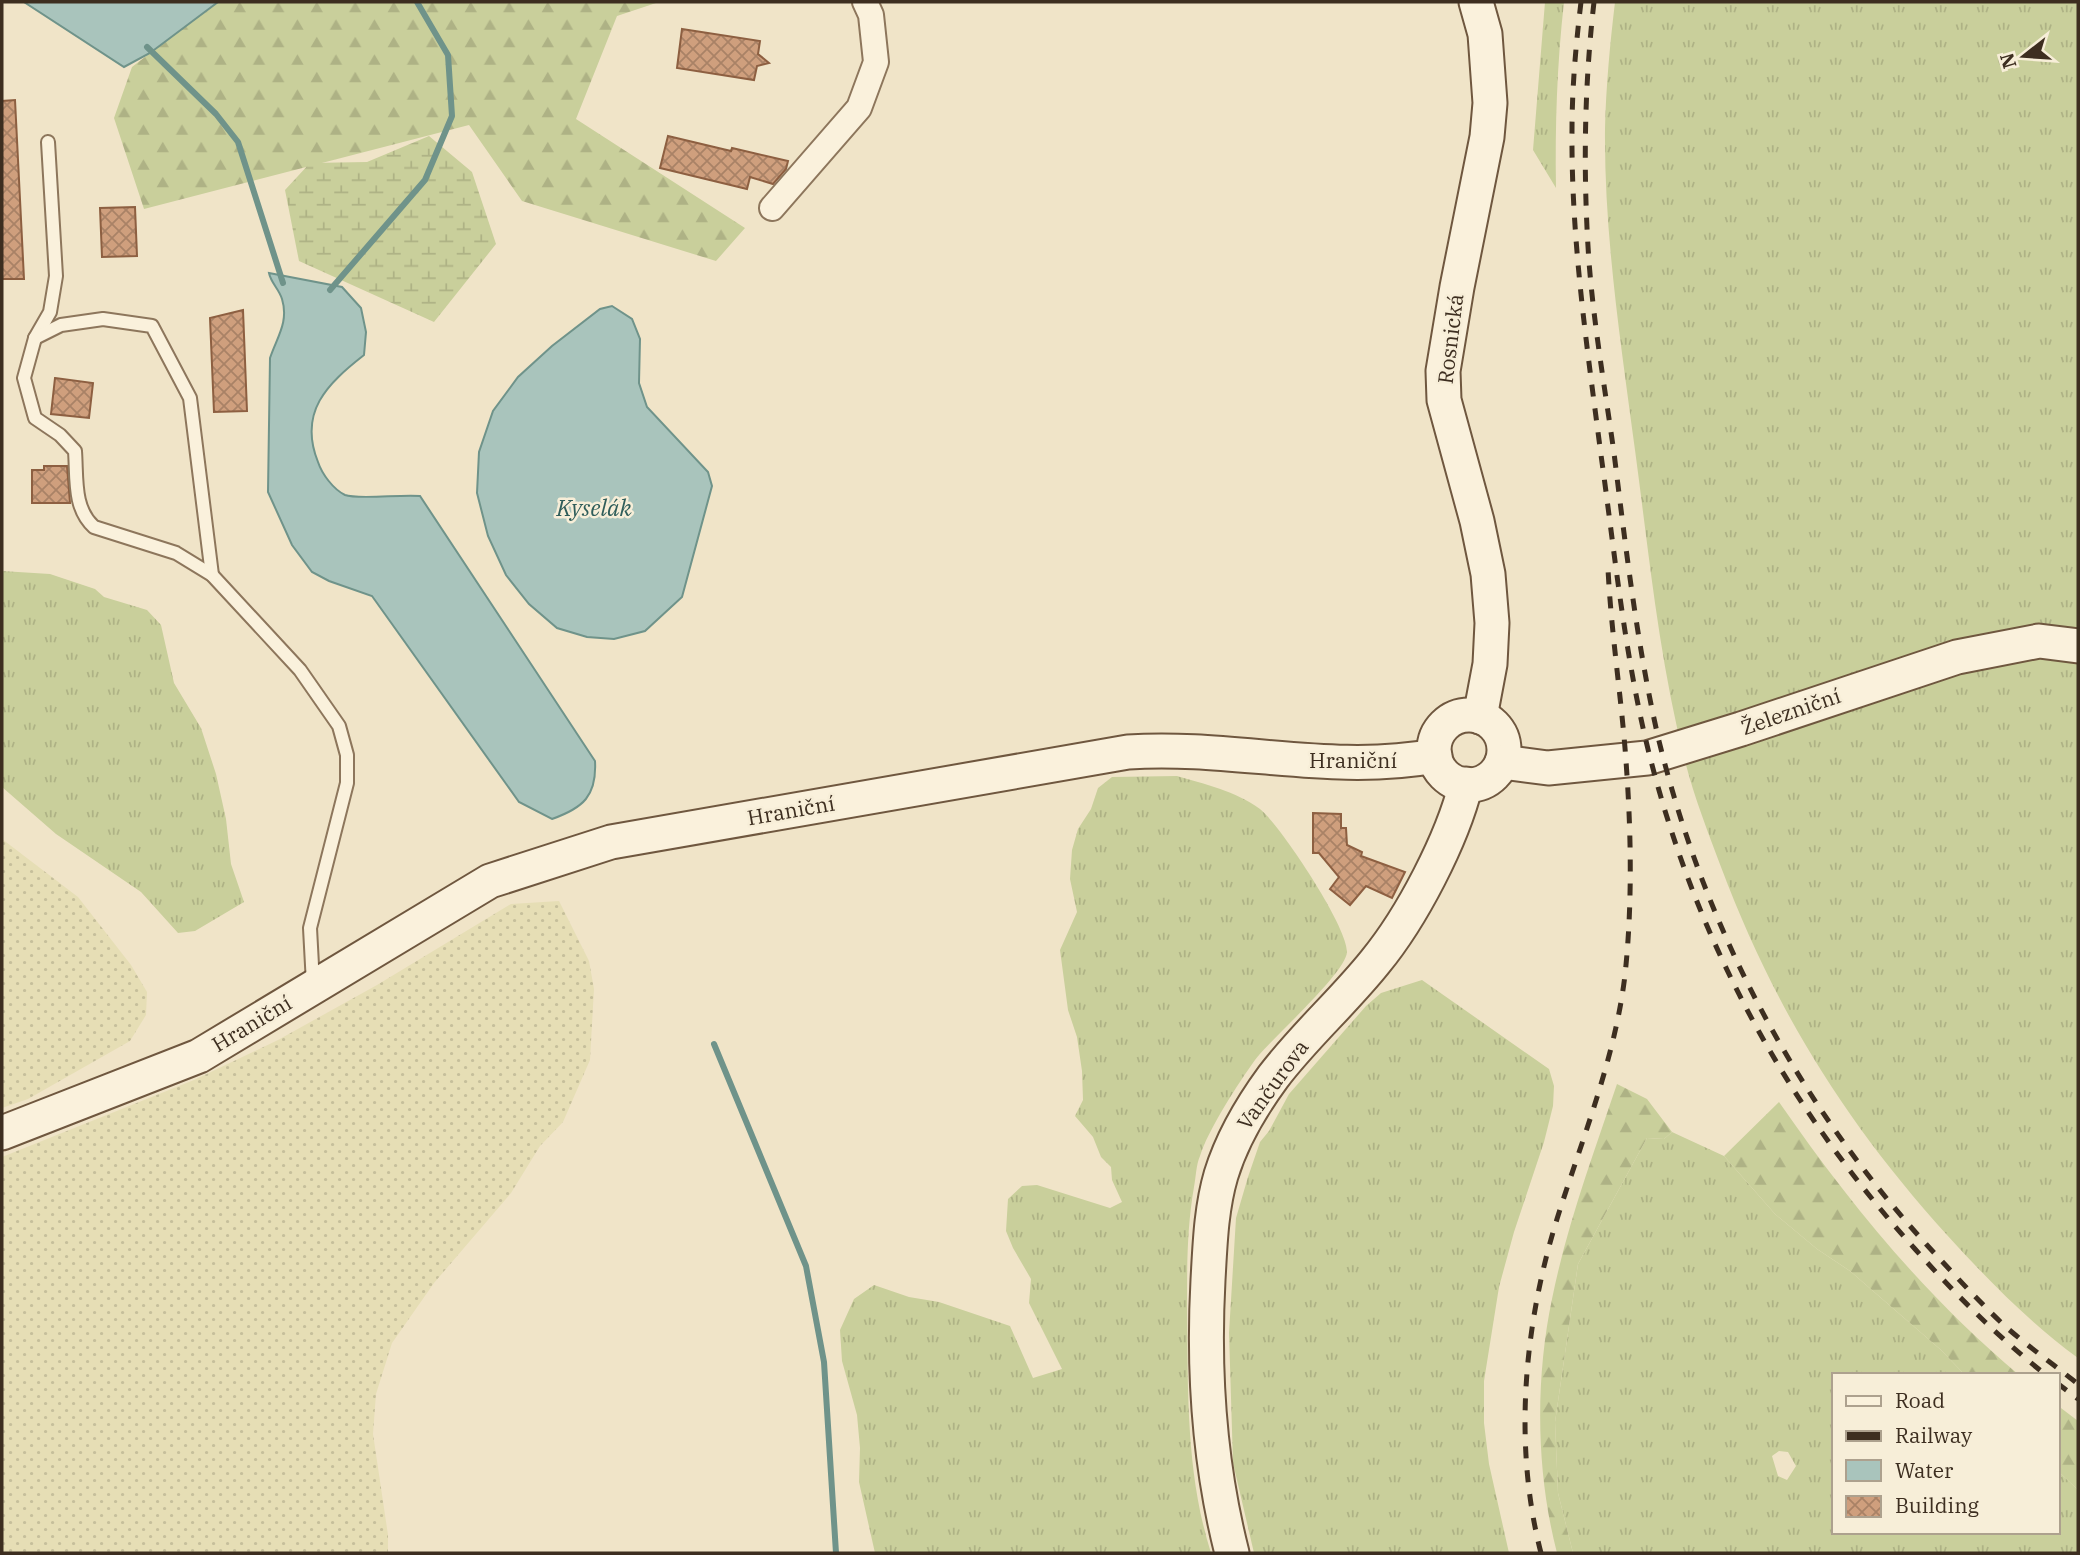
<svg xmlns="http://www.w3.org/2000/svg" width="2080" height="1555" font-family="'IBM Plex Serif',serif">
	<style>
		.farmland { fill: url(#farmland-dots) }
		.grass { fill: url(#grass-tufts); fill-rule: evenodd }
		.forest { fill: url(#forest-firs) }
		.wetland { fill: url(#wetland-marsh) }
		.water { fill: #a9c4bc; stroke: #6f938a; stroke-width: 2 }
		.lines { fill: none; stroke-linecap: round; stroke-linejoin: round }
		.stream { stroke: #6f938a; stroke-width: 6 }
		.building { fill: url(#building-cross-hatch); stroke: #8d5f41; stroke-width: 2 }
		.lane-casing { stroke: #8d765c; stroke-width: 16 }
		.street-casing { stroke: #8d765c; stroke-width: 28 }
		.secondary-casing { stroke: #6f573f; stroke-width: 37 }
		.lane { stroke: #faf1dc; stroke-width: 12 }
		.street { stroke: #faf1dc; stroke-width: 24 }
		.secondary { stroke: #faf1dc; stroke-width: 33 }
		.rail { stroke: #3d2e20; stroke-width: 5; stroke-dasharray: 12 12; stroke-linecap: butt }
		.labels { text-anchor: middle; stroke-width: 5; stroke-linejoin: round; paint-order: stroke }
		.street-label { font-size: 21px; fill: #3d2e20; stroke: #f7eed8 }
		.water-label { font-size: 23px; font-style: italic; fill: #2f5d5a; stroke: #f7eed8 }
	</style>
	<defs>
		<pattern id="farmland-dots" width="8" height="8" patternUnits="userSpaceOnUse" patternTransform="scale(1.75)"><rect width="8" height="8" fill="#e6deb5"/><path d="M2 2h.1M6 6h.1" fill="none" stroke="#c6bf9b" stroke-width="1.8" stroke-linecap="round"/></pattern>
		<pattern id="grass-tufts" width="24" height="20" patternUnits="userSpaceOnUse" patternTransform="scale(1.75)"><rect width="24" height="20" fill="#c9cf9b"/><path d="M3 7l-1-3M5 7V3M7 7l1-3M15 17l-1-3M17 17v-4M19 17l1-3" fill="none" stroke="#aeb285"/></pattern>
		<pattern id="forest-firs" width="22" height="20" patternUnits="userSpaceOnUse" patternTransform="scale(1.75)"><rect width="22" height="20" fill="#c9cf9b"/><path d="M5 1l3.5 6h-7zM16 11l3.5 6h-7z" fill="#aeb285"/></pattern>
		<pattern id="wetland-marsh" width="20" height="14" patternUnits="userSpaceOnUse" patternTransform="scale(1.75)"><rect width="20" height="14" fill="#c9cf9b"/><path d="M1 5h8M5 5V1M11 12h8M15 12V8" fill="none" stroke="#aeb285"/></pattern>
		<pattern id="building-cross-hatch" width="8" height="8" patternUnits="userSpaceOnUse" patternTransform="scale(1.75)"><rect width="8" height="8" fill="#cf9f7d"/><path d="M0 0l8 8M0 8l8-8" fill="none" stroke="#a98266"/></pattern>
	</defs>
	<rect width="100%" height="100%" fill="#f0e4c8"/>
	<g class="farmland">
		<polygon points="2,839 78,897 131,965 147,992 146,1015 130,1041 28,1099 2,1108"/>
		<polygon points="559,901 589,961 594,989 590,1060 563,1122 540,1146 511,1193 434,1283 392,1343 376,1394 373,1434 388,1535 388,1553 2,1553 2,1157 194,1080 278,1040 377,985 511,904"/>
	</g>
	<g class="grass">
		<path d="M1545,2h19c-7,62 -9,123 -8,186l-23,-38z"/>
		<path d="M1615,2h463v1356c-48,-35 -90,-78 -131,-123 -102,-113 -172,-225 -226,-368 -13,-35 -27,-70 -36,-106 -26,-102 -36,-207 -50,-311 -14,-106 -31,-214 -30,-321 1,-43 5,-85 10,-127z"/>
		<polygon points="2,571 50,574 95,589 104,597 147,610 161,625 174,683 201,728 216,774 226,819 231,864 244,902 195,931 178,933 141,892 56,834 2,787"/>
		<path d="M1177,776c27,8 59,15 83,33 20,16 88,118 87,143 -1,21 -76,87 -92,108 -16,22 -47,70 -55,96 -4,9 -4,21 -6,31 -7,40 -7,80 -7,121 1,83 -1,166 24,245h-336l-16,-71 1,-34 -3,-33 -15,-54 -2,-31 14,-31 20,-14 35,12 30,5 71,24 23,52 29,-9 -33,-66 2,-24 -18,-31 -7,-17 2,-32 14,-13 15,-1 73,23 12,-6 -10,-22 -1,-13 -10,-10 -8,-20 -18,-21 8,-16 -1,-29 -5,-34 -9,-27 -8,-60 17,-38 -7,-33 2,-29 6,-21 13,-20 7,-21 14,-11z"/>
		<polygon points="1422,980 1549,1069 1554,1086 1553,1106 1544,1142 1514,1232 1499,1287 1484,1381 1484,1423 1489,1464 1509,1553 1254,1553 1233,1463 1229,1333 1236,1218 1248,1177 1260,1142 1269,1131 1289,1094 1366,1006 1381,993"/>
		<path d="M1672,1132l52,24 51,58 42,35 33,22 91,79 24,25h-132v157h224v-62l21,20v63h-505l-15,-60 -3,-71 23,-158 69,-126 17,1zM1779,1451l9,1 8,14 -9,14 -9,-4 -6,-20z"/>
	</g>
	<g class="forest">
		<polygon points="216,2 659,2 617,16 576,119 745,228 716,261 522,201 469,125 144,209 114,118 132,67"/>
		<path d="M1617,1084l30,15 25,33 -8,7 -17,-1 -69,126 -23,158 3,71 15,60h-16c-21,-81 -22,-173 -5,-254 15,-74 41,-144 65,-215z"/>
		<path d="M1779,1102c70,101 145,193 240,273h-54l-24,-25 -91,-79 -33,-22 -42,-35 -51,-58z"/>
		<polygon points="2057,1405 2078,1421 2078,1490 2057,1470"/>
	</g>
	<polygon class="wetland" points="429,136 472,172 496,244 434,322 299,261 285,190 310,163 367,162"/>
	<g class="water">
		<polygon points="24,2 218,2 150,53 124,67"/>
		<path d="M269,273l73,14 19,21 5,24 -2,23c-37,29 -66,57 -46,107 4,12 15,27 27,33 13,5 57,-1 75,1l175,265c2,35 -12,47 -43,58l-33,-17 -147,-206 -43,-15 -17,-9 -20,-27 -24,-53 2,-134c7,-21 19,-36 12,-59 -3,-10 -11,-16 -13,-26z"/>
		<polygon points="612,306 632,319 640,339 639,383 647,407 708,472 712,486 682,597 645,631 614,639 587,637 557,628 529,604 506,575 488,536 477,493 479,452 493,411 518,377 552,346 600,309"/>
	</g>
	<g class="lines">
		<g class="stream">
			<polyline points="147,47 216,114 238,142 283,283"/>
			<polyline points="330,290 425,180 452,116 448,55 417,2"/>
			<polyline points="714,1044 806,1266 824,1362 836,1553"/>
		</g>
	</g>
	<g class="building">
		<polygon points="682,29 760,41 758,54 769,63 757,66 754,80 677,68"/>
		<polygon points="15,100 24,279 2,279 2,101"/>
		<polygon points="668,136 731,151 732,148 788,161 786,169 773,184 750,177 747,189 660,168"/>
		<polygon points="135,207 137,256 102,257 100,208"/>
		<polygon points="243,310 247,411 214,412 210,318"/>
		<polygon points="55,378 93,383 89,418 51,414"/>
		<polygon points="44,466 67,466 70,503 32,503 32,470 44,470"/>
		<polygon points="1313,813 1341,814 1341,828 1346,828 1347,845 1362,852 1361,856 1405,872 1392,898 1366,886 1350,905 1330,889 1339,877 1319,853 1313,853"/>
	</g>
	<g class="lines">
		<defs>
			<g id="lane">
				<path d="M48,142l8,134 -6,36 -15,26 -11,40 11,40 25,17 15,16c2,27 -2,57 19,76l82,26 36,22 88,95 39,56 8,29v28l-37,145 3,56"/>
				<polyline points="35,338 61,325 103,319 152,326 190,398 212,575"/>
			</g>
			<polyline id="street" points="772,208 859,108 876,62 871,15 865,2"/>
			<g id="secondary">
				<polyline points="1476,2 1485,34 1490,103 1487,137 1457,287 1443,371 1444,400 1477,521 1488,574 1492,623 1490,664 1480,717"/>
				<circle cx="1469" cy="750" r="35"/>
				<polyline points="1502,762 1548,768 1647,758 1741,729 1957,657 2039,641 2078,646"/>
				<path d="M2,1133l197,-77 291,-175 121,-39 517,-90c104,-7 202,23 307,4"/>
				<path d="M1232,1553c-23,-90 -29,-180 -24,-273 2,-35 3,-71 13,-105 11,-36 30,-68 52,-98 31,-41 70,-75 102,-115 37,-45 77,-122 91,-178"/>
			</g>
		</defs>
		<use href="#lane" class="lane-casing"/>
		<use href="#street" class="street-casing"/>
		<use href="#secondary" class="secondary-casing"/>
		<use href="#lane" class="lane"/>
		<use href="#street" class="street"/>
		<use href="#secondary" class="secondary"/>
		<g class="rail">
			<path d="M1581,2c-5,42 -9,85 -9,128 -1,109 15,217 29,325 15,107 25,216 54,321 48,177 137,337 260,473 41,46 83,88 131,126"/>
			<path d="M1594,2c-10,87 -11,173 -5,260 5,64 16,127 25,191 12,96 23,193 45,288 46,188 137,360 267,503 26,28 52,57 80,83 23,20 48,38 72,57"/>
			<polyline points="2057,1383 2078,1399"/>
			<path d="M1541,1553c-28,-108 -17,-228 16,-334 25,-80 58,-160 68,-244 8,-75 6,-152 0,-227 -5,-60 -14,-119 -17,-179"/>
		</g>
	</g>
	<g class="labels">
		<g class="street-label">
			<text transform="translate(1451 339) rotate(-83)" y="7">Rosnická</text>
			<text transform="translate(1791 712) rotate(-19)" y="7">Železniční</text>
			<text x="1353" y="768">Hraniční</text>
			<text transform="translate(791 811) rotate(-10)" y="7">Hraniční</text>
			<text transform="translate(252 1024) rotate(-31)" y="7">Hraniční</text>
			<text transform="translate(1273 1085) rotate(-54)" y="7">Vančurova</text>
		</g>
		<g class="water-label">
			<text x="594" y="516">Kyselák</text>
		</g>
	</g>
	<rect width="2080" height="1555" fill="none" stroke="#3d2e20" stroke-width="7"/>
	<rect x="1832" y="1373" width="228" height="161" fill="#f7eed8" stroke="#ada18e" stroke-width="2"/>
	<rect x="1846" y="1396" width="35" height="10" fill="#faf1dc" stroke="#ada18e" stroke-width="2"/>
	<text x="1895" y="1408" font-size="21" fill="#3d2e20">Road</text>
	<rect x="1846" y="1431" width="35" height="10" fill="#3d2e20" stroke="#ada18e" stroke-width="2"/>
	<text x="1895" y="1443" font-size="21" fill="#3d2e20">Railway</text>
	<rect x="1846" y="1460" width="35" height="21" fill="#a9c4bc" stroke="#ada18e" stroke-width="2"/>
	<text x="1895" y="1478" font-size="21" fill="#3d2e20">Water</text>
	<rect x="1846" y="1496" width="35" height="21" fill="url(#building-cross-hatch)" stroke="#ada18e" stroke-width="2"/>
	<text x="1895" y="1513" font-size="21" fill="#3d2e20">Building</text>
	<g transform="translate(2024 56) rotate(253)" stroke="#f7eed8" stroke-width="5" paint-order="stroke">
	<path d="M0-5L12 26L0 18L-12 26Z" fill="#3d2e20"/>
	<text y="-10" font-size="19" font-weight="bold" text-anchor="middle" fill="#3d2e20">N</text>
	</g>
</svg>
